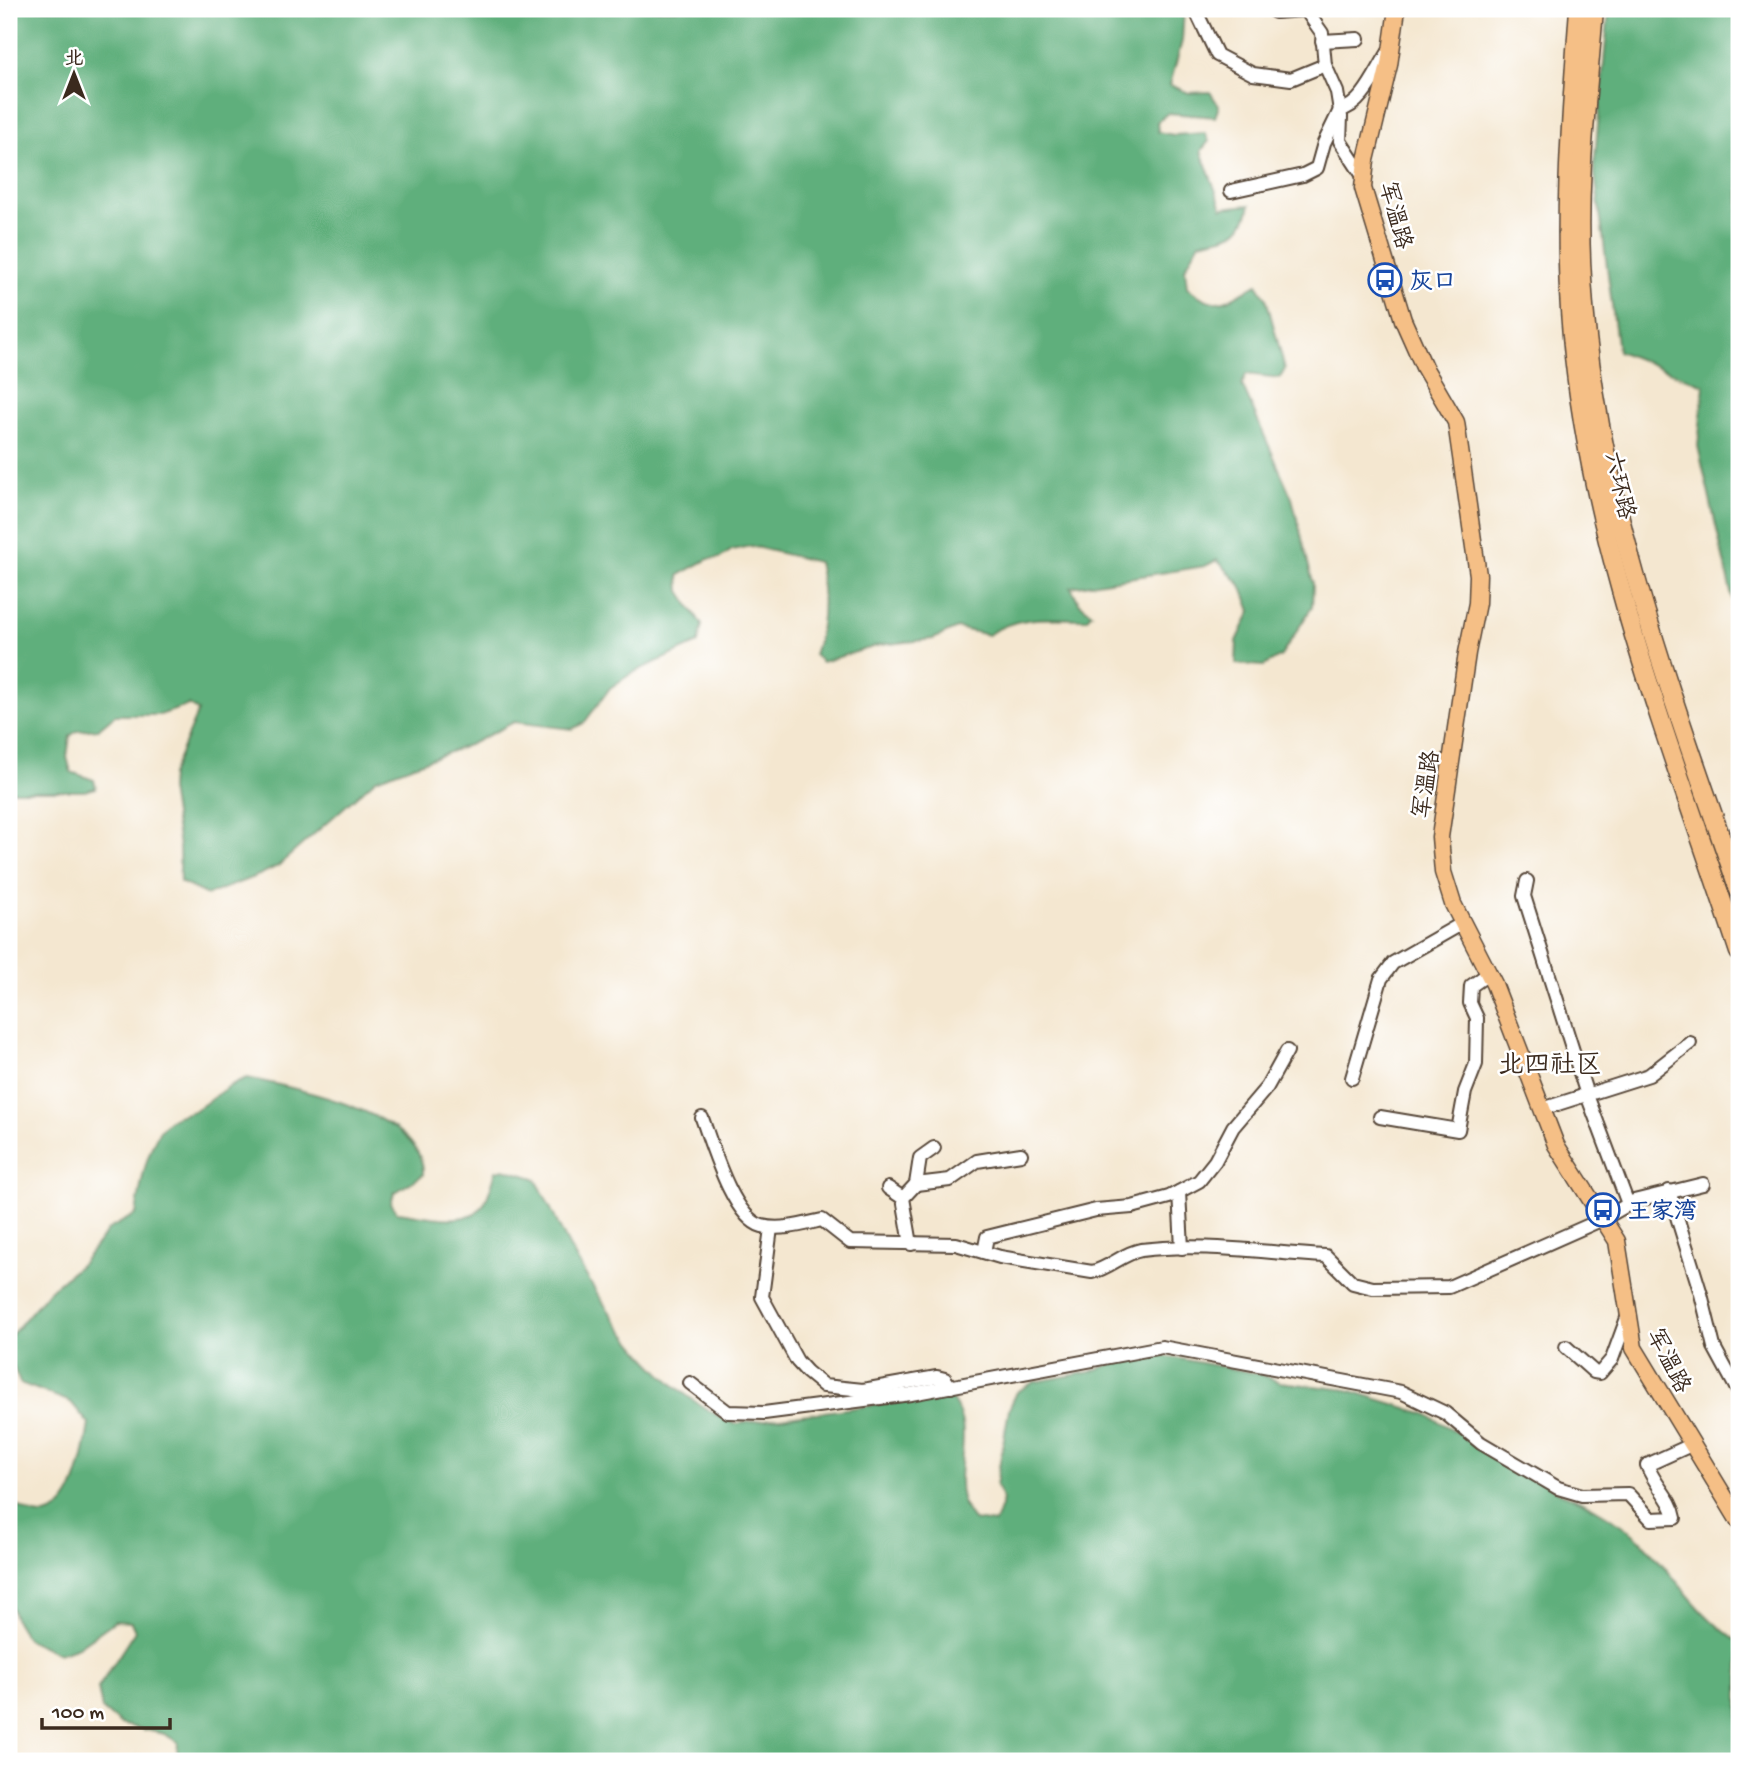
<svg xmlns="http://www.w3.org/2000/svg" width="1748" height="1770" font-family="'Gochi Hand','LXGW WenKai TC',sans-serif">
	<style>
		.forest { fill: #5eaf7b; stroke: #4c6c4c; stroke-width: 2 }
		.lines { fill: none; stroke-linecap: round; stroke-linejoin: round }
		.minor-casing { stroke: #574639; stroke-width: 16 }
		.major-casing { stroke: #574639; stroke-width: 19 }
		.highway-casing { stroke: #574639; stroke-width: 21 }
		.minor { stroke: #fff; stroke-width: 12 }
		.major { stroke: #f5bf86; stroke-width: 16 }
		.highway { stroke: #f5bf86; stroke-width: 18 }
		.labels { text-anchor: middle; stroke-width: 5; stroke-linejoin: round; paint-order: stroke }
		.street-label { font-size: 23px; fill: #3b2a1e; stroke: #fff }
		.transit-label { font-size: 23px; font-weight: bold; fill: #164399; stroke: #fff; text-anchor: start }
		.quarter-label { font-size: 26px; fill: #3b2a1e; stroke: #fff }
	</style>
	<rect width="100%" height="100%" fill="#fff"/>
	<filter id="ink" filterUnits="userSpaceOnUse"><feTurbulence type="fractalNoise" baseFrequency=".0143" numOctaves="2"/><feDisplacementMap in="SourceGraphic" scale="14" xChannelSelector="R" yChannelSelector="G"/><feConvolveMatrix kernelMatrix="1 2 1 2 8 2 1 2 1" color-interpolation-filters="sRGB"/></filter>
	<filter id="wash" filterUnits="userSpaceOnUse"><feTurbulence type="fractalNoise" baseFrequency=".00686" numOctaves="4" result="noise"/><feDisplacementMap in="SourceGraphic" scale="28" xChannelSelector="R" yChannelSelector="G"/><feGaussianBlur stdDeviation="1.57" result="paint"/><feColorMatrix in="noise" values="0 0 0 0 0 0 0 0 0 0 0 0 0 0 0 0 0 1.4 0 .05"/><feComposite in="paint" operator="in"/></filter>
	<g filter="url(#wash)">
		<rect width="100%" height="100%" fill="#f4e7d0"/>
		<g class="forest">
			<path d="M9,9h1175l-2,32 -12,44 19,8 21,-1 9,14 -4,11 -47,-4 -11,9 1,10 16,3 31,-2 4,8 -8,10 21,57 28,-3c-7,33 -22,30 -50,37l-15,26 2,19c31,26 39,14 70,-3l9,14 19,71 -5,9 -34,-4 -4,11 50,113 21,85 -1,24 -31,49 -17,10 -28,-2 1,-23 14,-30 -10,-26 -24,-25 -12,6 -134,21 8,16 13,10 -6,6c-34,0 -69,-5 -98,16l-31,-7 -24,11 -53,6 -58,17 -8,-7c10,-30 11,-62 4,-93l-67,-16 -19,4 -12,8 -12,1 -29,16 1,16 22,34 -4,18 -66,30 -22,15 -26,35 -12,6 -58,-7 -43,22 -95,35 -98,87 -19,9 -52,20 -27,-13 -1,-36 -9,-56 1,-15 27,-64 -9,-6 -29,10h-45l-17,14 -21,2 -7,5 -3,21 4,15 23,8 2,8 -12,3h-75z"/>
			<polygon points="1609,9 1739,9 1739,628 1698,446 1704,385 1618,351 1594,167"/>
			<path d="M247,1078c47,10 179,35 176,97l-29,18 -3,10 6,9c23,2 68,16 85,-5 7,-9 10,-25 14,-36l8,-2 31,9c13,22 22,46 34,68 38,69 91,146 166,178l198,-27 19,3c28,37 -10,84 21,120l22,3 8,-23 -7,-15 13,-76 8,-17 17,-10 56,-10 38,-14 27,-4 105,20 20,8 68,8 78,24 136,79c25,9 59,29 79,48 34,34 57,75 98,101v119h-1558l-4,-5 1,-14 -14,-8 -44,-10 -18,-15 -4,-21 37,-57 -4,-9 -16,-1 -37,26 -19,7 -32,-15 -11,-18 -7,-21 9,-41 -2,-14 -7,-11v-32l3,-1c56,47 71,-37 77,-77l-18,-22 -51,-19 -8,-20 -3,-25 40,-47 32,-27 28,-35 27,-15c4,-26 12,-79 35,-95 8,-5 18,-5 26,-10 18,-11 29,-24 50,-31z"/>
		</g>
	</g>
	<g filter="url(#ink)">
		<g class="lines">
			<defs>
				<g id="minor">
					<polyline points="1195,9 1217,55 1253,74 1291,79 1325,65"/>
					<polyline points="1270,9 1275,12 1305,10"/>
					<polyline points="1305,9 1322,33 1325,65 1337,92 1341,117 1340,141 1363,176"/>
					<polyline points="1322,41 1358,39"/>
					<path d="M1231,191l72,-16 14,-7 7,-25 16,-33c23,-4 37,-41 50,-60"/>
					<polyline points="1527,881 1524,896 1587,1095 1628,1204"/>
					<polyline points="1352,1078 1381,979 1393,963 1463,923"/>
					<polyline points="1542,1109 1649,1075 1690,1043"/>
					<polyline points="1380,1117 1458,1130 1465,1092 1476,1064 1477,1018 1470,1003 1471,986 1488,974"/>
					<path d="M702,1118c10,27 31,100 60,108 19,5 42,-2 60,-6l28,22 106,2 44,13 92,15c18,-4 31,-19 49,-22 62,-8 124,3 185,6l27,27 20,5 76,-1 154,-68 31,-18 69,-17"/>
					<polyline points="916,1184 950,1180 977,1161 1021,1154"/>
					<polyline points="888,1188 903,1198"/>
					<polyline points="1669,1191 1701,1294 1714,1347 1739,1393"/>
					<polyline points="1179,1192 1182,1248"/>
					<polyline points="771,1228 762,1297 797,1361 807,1372 824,1386 863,1390 937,1377 945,1379 951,1387"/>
					<polyline points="911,1244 903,1198 916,1184 920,1158 934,1148"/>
					<polyline points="984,1252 987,1237 1096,1210 1132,1207 1169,1197 1199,1181 1215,1161 1233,1127 1267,1087 1287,1051"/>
					<polyline points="1566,1347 1594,1372 1600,1373 1612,1359 1627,1318"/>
					<path d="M690,1383l38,29 36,1 147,-19 251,-47 239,45 44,21 36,30 77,45 24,7 46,-1 23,25 24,-1c-3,-19 -20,-32 -28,-53l44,-20"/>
				</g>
				<polyline id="major" points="1397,9 1389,65 1366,160 1363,188 1403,320 1424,367 1456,422 1478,575 1477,603 1467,653 1440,837 1443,872 1453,904 1494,984 1556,1145 1617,1241 1634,1348 1739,1521"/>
				<g id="highway">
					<path d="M1579,9c-8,109 -17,218 -7,327 19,212 101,416 167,616"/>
					<path d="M1594,9c-7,89 -18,179 -12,269 12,214 88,412 157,612"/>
				</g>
			</defs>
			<use href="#minor" class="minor-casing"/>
			<use href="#major" class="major-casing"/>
			<use href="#highway" class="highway-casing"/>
			<use href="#minor" class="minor"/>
			<use href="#major" class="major"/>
			<use href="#highway" class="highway"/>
		</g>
	</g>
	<defs>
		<symbol id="bus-ring" viewBox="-11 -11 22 22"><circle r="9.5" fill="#fff" stroke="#1a4fb4" stroke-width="1.5"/><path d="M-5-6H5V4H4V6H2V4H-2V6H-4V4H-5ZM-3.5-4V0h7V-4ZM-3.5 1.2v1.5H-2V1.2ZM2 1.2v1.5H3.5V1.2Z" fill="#1a4fb4"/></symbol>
	</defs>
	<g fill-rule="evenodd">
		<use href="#bus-ring" x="1366" y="261" width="38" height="38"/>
		<use href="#bus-ring" x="1584" y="1191" width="38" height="38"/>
	</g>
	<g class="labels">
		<g class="street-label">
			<text transform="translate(1397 215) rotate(75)" y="8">军温路</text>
			<text transform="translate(1621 485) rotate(77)" y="8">六环路</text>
			<text transform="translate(1425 784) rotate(-81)" y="8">军温路</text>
			<text transform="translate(1670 1360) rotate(63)" y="8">军温路</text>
		</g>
		<g class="transit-label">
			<text x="1410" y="288">灰口</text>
			<text x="1628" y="1218">王家湾</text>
		</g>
		<g class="quarter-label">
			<text x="1550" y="1072">北四社区</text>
		</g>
	</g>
	<rect width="1748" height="1770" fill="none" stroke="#fff" stroke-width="35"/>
	<g transform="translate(74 74)" stroke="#ffffff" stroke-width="5" paint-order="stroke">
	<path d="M0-5L12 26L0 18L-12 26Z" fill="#3b2a1e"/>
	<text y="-10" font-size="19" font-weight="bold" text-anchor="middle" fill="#3b2a1e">北</text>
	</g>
	<path d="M42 1718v10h128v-10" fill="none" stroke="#3b2a1e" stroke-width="3.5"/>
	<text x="52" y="1718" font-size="21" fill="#3b2a1e" stroke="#ffffff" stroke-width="5" paint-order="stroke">100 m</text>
</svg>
